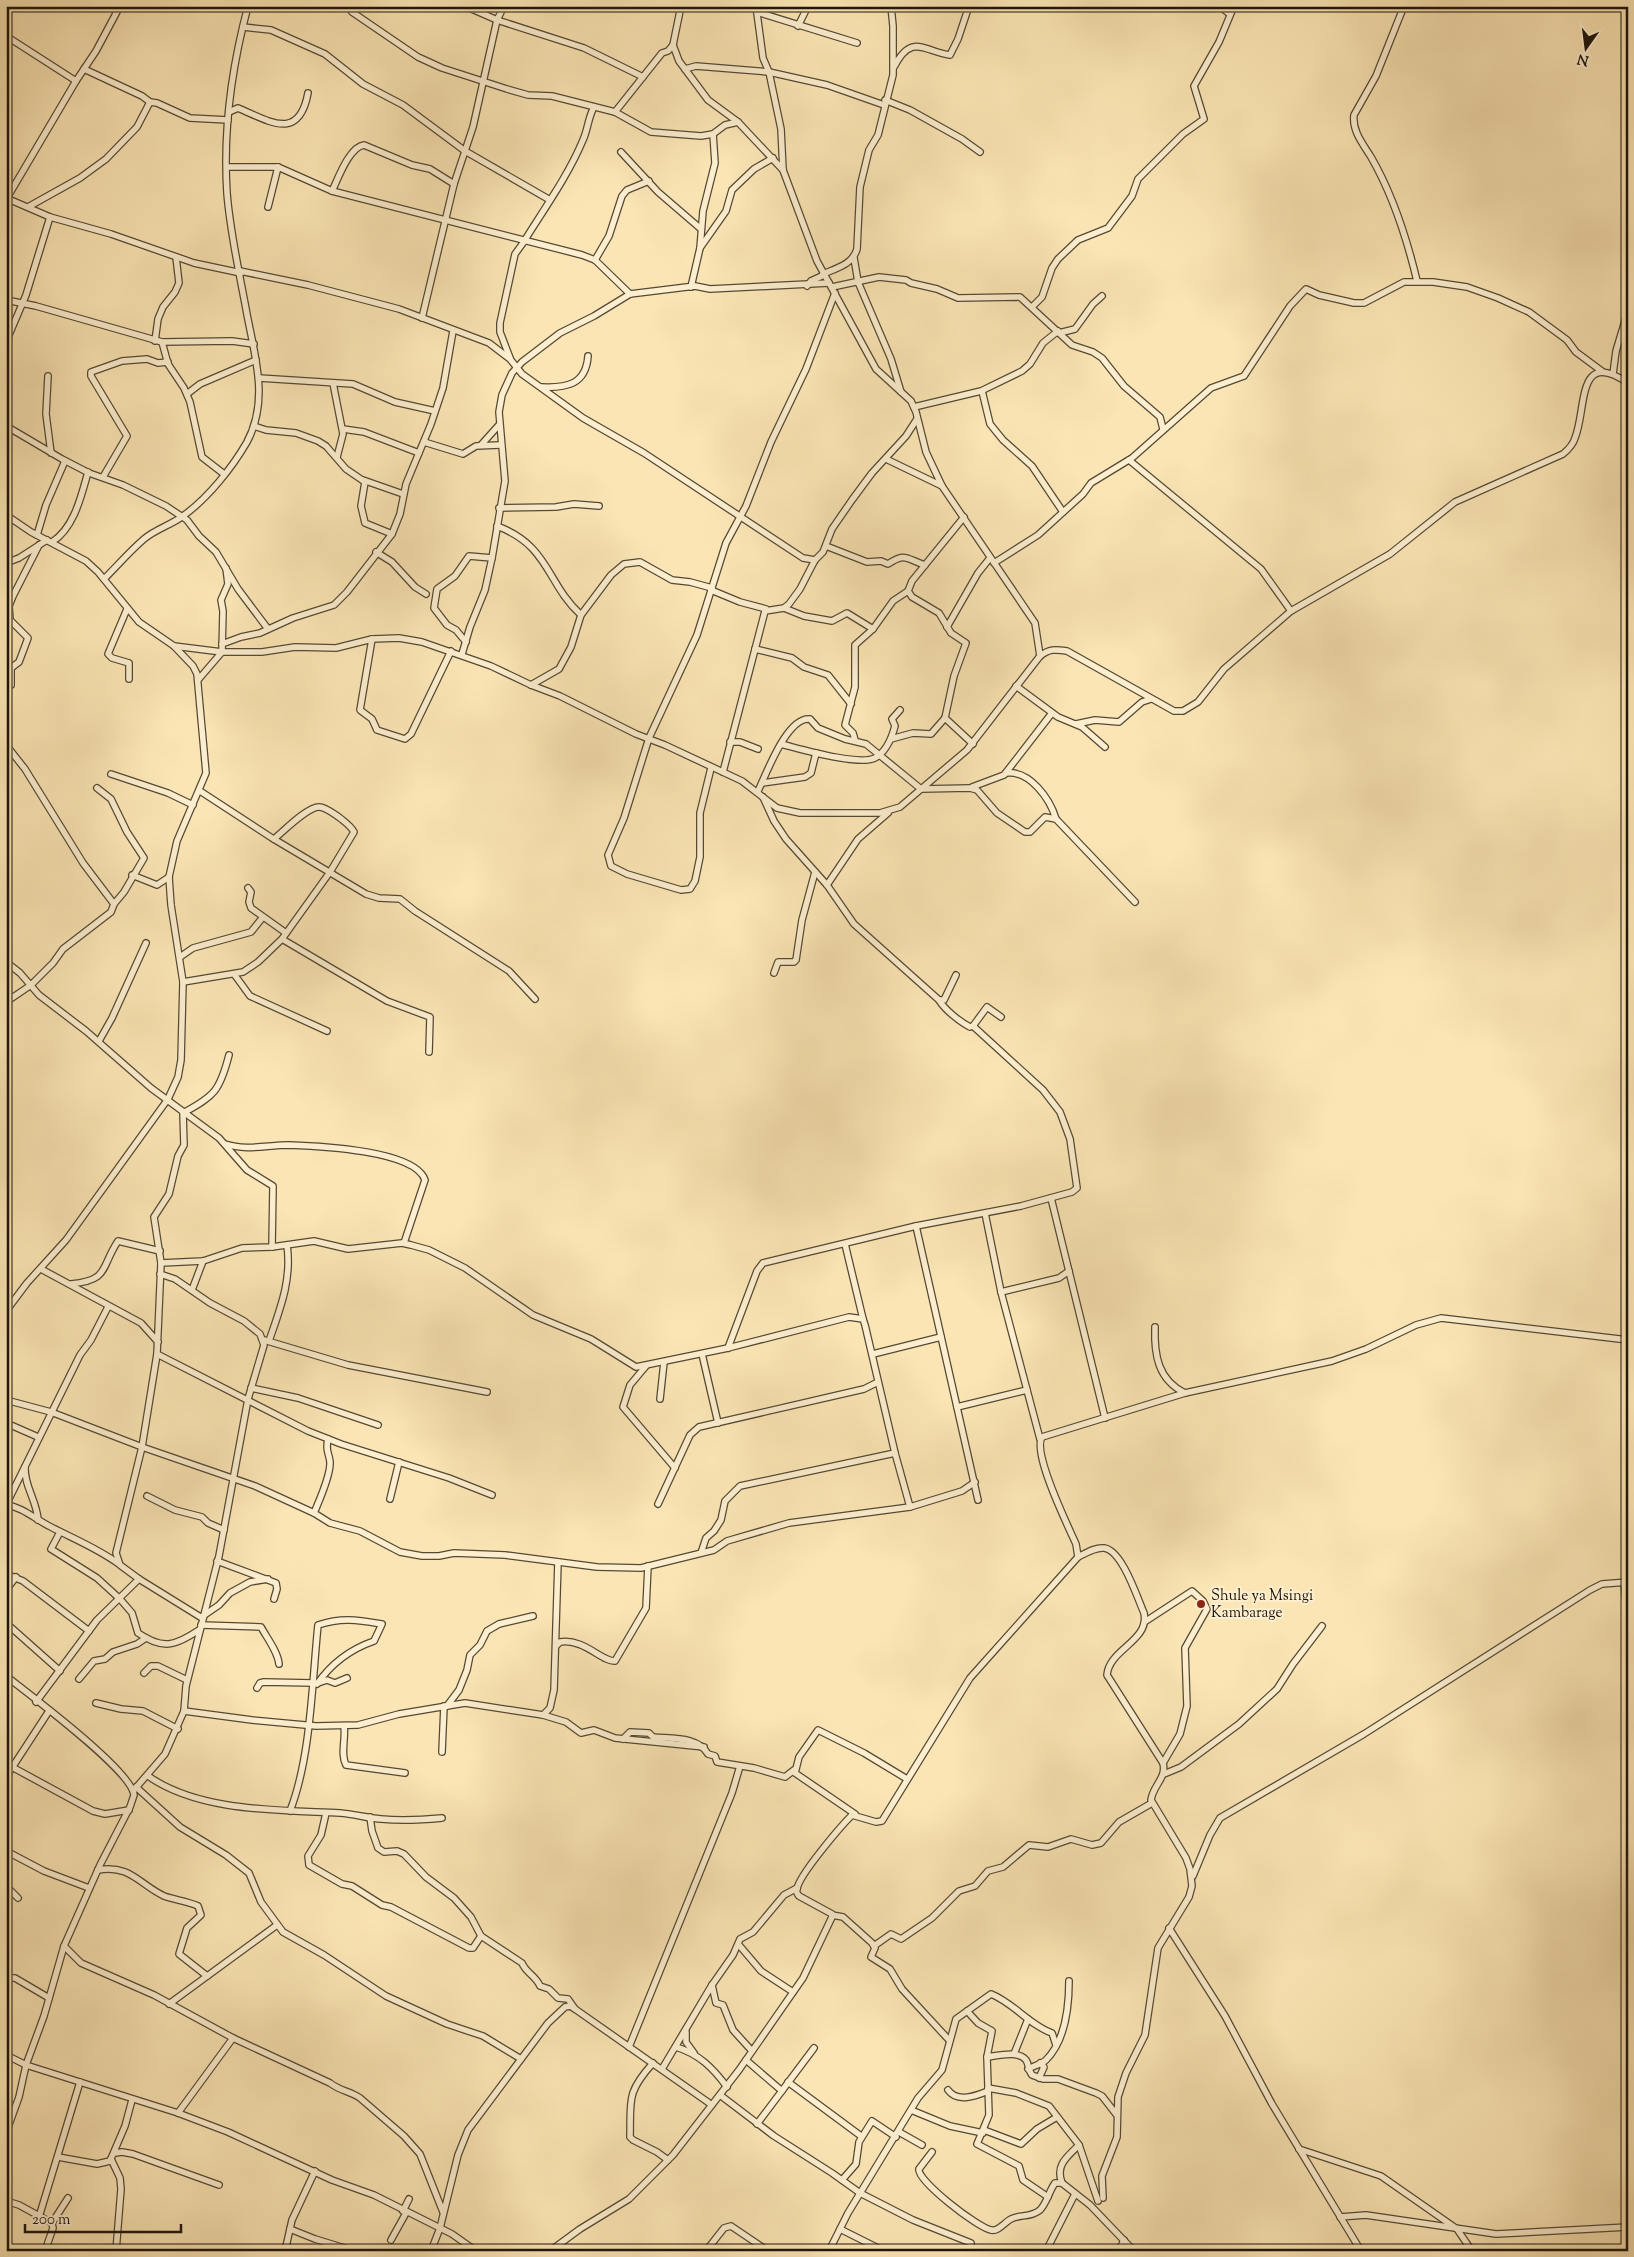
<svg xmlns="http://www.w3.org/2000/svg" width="1634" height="2257" font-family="'Sorts Mill Goudy',serif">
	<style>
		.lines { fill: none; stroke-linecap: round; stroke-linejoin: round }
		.minor-casing { stroke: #544935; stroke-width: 8 }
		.minor { stroke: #fceece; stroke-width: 5.5 }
		.poi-dot { fill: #8f2418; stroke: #fceece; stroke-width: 2 }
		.labels { text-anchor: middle; stroke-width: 4; stroke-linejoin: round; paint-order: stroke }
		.poi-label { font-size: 15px; fill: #1c150b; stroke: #fceece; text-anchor: start }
	</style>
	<rect width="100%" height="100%" fill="#fbe5b4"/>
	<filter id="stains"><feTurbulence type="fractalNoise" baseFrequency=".004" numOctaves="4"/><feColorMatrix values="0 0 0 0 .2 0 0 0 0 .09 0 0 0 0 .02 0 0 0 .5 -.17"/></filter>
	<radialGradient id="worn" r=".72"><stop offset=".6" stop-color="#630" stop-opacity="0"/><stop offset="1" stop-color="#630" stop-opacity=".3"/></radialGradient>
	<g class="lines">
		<defs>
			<g id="minor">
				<polyline points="465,6 497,20 584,48 643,77"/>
				<polyline points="681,6 673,45 679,61 708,100 738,122 783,170"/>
				<polyline points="756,6 763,58 769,72 781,129 783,170 817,261 876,369 911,401 916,412 926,452 942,486 1035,623 1040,656"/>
				<polyline points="1219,6 1230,14"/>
				<path d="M1404,6l-28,70 -22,39c-2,16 9,29 17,42 22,38 36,82 46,124"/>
				<polyline points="352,12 418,57 442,68 507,89 528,95 552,96 615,112 651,132 701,136 713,134 725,125 738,122"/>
				<polyline points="757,12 857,43"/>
				<polyline points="798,26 808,6"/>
				<polyline points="243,27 271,30 325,54 363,84 403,105 465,151 550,200"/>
				<polyline points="6,36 76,81"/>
				<path d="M894,67c18,-35 31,-15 56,-12l8,-16 11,-33"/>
				<polyline points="84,69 142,96 150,102"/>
				<polyline points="685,69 696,66 769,72 827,85 884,105"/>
				<polyline points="885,100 910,110 962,139 980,152"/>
				<path d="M229,112l9,-4c31,13 61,34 70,-15"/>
				<polyline points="615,112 662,53 668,51 673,45"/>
				<polyline points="621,152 658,192 701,229"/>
				<polyline points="227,167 278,167 332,191 582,255 595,260 630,294"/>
				<path d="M332,191c6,-12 17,-44 32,-46l48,20 18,4 24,15"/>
				<polyline points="6,198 50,217 111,234 194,263 241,273"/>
				<polyline points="7,198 76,81 96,51 120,6"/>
				<polyline points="28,207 80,178 106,159 137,127 150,102 157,103 190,118 228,120"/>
				<polyline points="268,207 278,167"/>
				<polyline points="700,248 703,211 715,163 713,134"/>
				<polyline points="854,258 858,282 891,359 901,392"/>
				<polyline points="595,260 609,236 622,196 627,190 649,181"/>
				<polyline points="240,271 308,285 399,309 489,343 510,359 522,374 583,418 644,453 803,558 815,560"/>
				<path d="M823,274c14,-6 30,-10 34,-25l3,-62 9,-37 9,-15 15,-60v-49l-2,-20"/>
				<polyline points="807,286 811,281 824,275"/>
				<polyline points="691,287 700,248 726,211 732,190 754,169 773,158"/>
				<polyline points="832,287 879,277 906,280 911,283 937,289 958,298 1020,297 1072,345 1093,352 1102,358 1124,386 1160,417 1163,429"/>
				<polyline points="6,300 36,306 162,342 232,341 254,344"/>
				<polyline points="1032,307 1042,297 1052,268 1058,259 1078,240 1108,228 1132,196 1138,179 1183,134 1204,119 1194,86 1219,42 1234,6"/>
				<polyline points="422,318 454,184 473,127 497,20 504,6"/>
				<polyline points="1059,333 1075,329 1093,304 1102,296"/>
				<polyline points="155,341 158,319 163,307 175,292 179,283 176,257"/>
				<polyline points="6,342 26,295 50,217"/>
				<polyline points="162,342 168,364 184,388 190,402 202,457 224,474"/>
				<path d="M510,358l-10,-26v-9l15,-69 8,-11c21,-34 45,-67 60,-103 5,-11 5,-22 11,-33"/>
				<polyline points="1613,374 1616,351 1628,311"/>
				<polyline points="48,376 46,414 51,453"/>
				<polyline points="259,378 353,384 395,402 435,411"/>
				<polyline points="333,383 343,434 337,457"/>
				<path d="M542,387c24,1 44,-2 46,-31"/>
				<polyline points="982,391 990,424 1003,440 1032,466 1063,512"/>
				<polyline points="187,394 200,384 256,360"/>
				<polyline points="914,407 981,391 1022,371 1030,364 1043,343 1058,331"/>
				<polyline points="6,426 62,459 89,473 123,485 166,506 187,520 199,536 216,552 238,589 268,629"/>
				<polyline points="254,426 266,430 296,433 318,441 326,446 346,469 365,482 361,506 365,523 392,534"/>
				<polyline points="343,429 364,432 419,453"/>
				<polyline points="424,442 463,454 476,446 500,445"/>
				<polyline points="481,445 499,425"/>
				<polyline points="886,459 942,486"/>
				<polyline points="1129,460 1261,569 1291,611"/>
				<polyline points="103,477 127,436 91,376 91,372 122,361 147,359 158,363 168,362"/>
				<polyline points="363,480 403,494"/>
				<polyline points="499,508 556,507 574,504 599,506"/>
				<polyline points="6,515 31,532 86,561 98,572 139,622 174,646 193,666 197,674 206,773 177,841 169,877 171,905 183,982 181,1060 178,1077 168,1099 66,1240 27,1283 6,1311"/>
				<polyline points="964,517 912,581 908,591 912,597 939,613 951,633 966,643 954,676 945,718 973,744"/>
				<path d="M497,526c53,20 49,57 84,89"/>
				<polyline points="37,535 46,505 65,461"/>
				<path d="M52,542c22,-14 29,-45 36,-70"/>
				<path d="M826,546l41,16 14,-1 7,3c18,-12 18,-5 37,1"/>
				<polyline points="376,552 392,562 415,587 426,594"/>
				<polyline points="6,563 19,558 47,540"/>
				<polyline points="994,563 1038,535 1083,494 1091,483 1132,458 1211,388 1244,376 1290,306 1306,289 1319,295 1354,303 1364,303 1404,282 1433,282 1467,287 1498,298 1529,312 1567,340 1576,352 1603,372"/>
				<path d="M104,579c13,-13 26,-28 40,-40 12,-10 27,-14 39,-23 25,-18 49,-48 64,-74 23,-43 7,-88 -1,-133 -7,-38 -16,-77 -19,-116 -4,-61 5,-127 21,-187"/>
				<polyline points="711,590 740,602 766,609"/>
				<polyline points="784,608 804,616 832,621 847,613 873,629"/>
				<polyline points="127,609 108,654 112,658 129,663 129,679"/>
				<polyline points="947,627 978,573 990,558"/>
				<polyline points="372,639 360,710 372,719 377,730 405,739 411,734 451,651"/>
				<polyline points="466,642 456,630 447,625 434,608 437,589 455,576 469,556 492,558"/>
				<polyline points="222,644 241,637 260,633 293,618 334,605 347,592 392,534 400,514 406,484 431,424 443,388 453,331"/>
				<path d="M174,646l48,6h40l33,-5 41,1 36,-9 27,-1 23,4 69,24 40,19 29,11 76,38 29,11 77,36 35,27 23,5h80l20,-6 67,-57 73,-94c9,-7 15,-7 27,-5l107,60h9l15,-9 26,-33 67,-58 99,-57 65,-52 108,-48c6,-5 10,-9 12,-16 12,-29 1,-91 53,-55"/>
				<polyline points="755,649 792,658 804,667 828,675 851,704"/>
				<polyline points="462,654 470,627 485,590 492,558 505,481 499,412 502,395 512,373 522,362 560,333 594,316 630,294 695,286 710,289 829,283"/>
				<polyline points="198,680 222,652 223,611 221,600 228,584 226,568"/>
				<polyline points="11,685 11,668 19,662 28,638 10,620 9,606 13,596 39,545"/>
				<polyline points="531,685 559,669 571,647 581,615 611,575 624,564 640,562 672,580 690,582 712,588"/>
				<polyline points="1016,686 1058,717 1082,727 1105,747"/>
				<polyline points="1076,724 1095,720 1119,722 1142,702 1151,699"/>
				<polyline points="891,739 913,733 931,734 945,718"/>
				<polyline points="855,740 853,733 845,725 855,687 855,645 873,629 893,601 908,591"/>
				<polyline points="730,742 740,742 758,749"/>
				<path d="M781,744c20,5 77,22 94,14 11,-6 17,-21 20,-32l-3,-7 8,-9"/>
				<polyline points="6,745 25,769 83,863 114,904 111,912 63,949 53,963 31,985 6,1002"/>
				<polyline points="711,768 700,813 700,857 695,881 690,889 681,890 627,874 611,866 608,855 624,818 649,738 697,635 726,543 746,506 771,442 806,369 835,293"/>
				<polyline points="723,772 765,611 784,608 789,604 800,589 815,560 823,552 832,529 852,500 872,473 906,436 917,419"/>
				<path d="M1006,773c24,-3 44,26 50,46"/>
				<polyline points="111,774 168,793 193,805"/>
				<polyline points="762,783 805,777 811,773 816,753"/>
				<polyline points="972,787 1004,775 1052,713"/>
				<polyline points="97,788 111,799 127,832 144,858 124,892 114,904"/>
				<polyline points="200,791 272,838 366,894 379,898 400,899 415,911 509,971 535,999"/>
				<path d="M758,791c8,-16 29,-75 52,-72l8,9 27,11 21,5 55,45 49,-1 7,2 20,23 28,19h5l15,-15 11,2 79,83"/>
				<polyline points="763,797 774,821 786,839 827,885 854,924 939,1000 944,1000 956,975"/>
				<path d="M274,839c10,-8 33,-32 45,-32 7,0 15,7 21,11 5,4 11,8 14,14l-24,40 -48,67"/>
				<polyline points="132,875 157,885 169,877"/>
				<polyline points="827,885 858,839 888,813"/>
				<polyline points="248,888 251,892 249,902 251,908 286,933"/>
				<polyline points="180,957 193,948 251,932 263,917"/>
				<polyline points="6,962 20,973 39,995 86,1031 151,1088 219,1138 247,1170 273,1186 272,1247"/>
				<polyline points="774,973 778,962 794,962 796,960 802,920 815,872"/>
				<polyline points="234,974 250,996 327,1031"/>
				<polyline points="183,982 243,972 258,962 282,939 387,1001 430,1017 429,1052"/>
				<path d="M939,1000c5,9 21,22 31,27l3,-1 14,-19 14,10"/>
				<polyline points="99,1041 112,1018 146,943"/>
				<path d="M225,1144c22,7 42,1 64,1 28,1 126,5 136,35l-21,63"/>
				<polyline points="1051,1198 1105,1418"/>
				<polyline points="985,1213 1001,1292 1040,1439"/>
				<polyline points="916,1226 978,1500"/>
				<polyline points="845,1244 863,1319"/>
				<polyline points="161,1263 203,1261 242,1248 272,1247 314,1241 348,1249 402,1243 411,1245 429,1250 465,1268 533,1315 591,1339 636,1367 728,1348 849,1317 863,1319 865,1325 895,1453 910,1507"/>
				<polyline points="41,1269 141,1323 158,1342"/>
				<path d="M71,1284c39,-4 29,-16 47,-43l42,10"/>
				<polyline points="192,1290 203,1261"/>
				<polyline points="1001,1292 1059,1278 1069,1271"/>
				<path d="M108,1307l-17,33 -11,15 -74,150c17,2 30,15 45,22 23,12 46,21 68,37"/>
				<path d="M1155,1327c-1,28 3,53 30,66"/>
				<polyline points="264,1340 348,1365 487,1392"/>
				<path d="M269,1341c11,-32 23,-61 18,-96"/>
				<polyline points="728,1348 757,1271 763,1263 916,1226 1021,1206 1072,1192 1077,1188 1070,1139 1060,1112 1043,1090 973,1026"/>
				<polyline points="157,1354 308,1431 341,1444 449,1478 492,1495"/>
				<polyline points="702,1354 718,1423"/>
				<polyline points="873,1354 941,1337"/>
				<polyline points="646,1366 630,1385 623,1407 675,1468"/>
				<polyline points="251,1388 298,1398 378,1425"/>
				<polyline points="660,1399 664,1362"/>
				<polyline points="6,1400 51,1412 142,1447 255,1486 314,1513 330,1523 360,1531 400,1552 422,1556 439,1556 454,1553 505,1555 597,1567 641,1568 714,1550 727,1541 789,1523 910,1507 962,1491 975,1482"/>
				<polyline points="957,1407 1027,1390"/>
				<polyline points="6,1423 38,1437"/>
				<path d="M25,1467c-1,19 12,34 13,53"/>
				<polyline points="147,1496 175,1510 202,1517 208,1523 224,1530"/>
				<polyline points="390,1499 399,1462"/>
				<polyline points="658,1504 690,1435 699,1427 864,1389 878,1382"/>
				<path d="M314,1513c5,-12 17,-38 16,-51 -1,-10 -5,-11 -2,-23"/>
				<path d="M60,1532l-9,17 46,29 23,21 12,14 6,20c25,17 37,13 61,-3"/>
				<polyline points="701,1553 706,1538 714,1531 721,1520 725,1501 740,1486 895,1453"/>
				<path d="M1078,1557c8,-4 17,-10 26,-9 18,2 33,49 40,65 6,28 -35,36 -37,62l56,88c4,15 -10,22 -12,37l35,58 4,11 2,17 -3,11 -31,51 -13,87 -19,38 -8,24 -1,40 -15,39 1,22"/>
				<polyline points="217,1561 276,1583 277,1589 274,1599"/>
				<polyline points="6,1574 23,1581 89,1631"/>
				<polyline points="1624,1582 1628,1621"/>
				<polyline points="6,1590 16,1577"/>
				<polyline points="203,1616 219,1605 230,1593 250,1582 268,1579"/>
				<path d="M202,1618l-63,-39 -19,-14 -4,-12 26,-106 15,-93 4,-91 -7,-46 15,-23 9,-38 6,-11 -1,-32c32,-17 37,-23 46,-58"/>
				<polyline points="1146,1621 1192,1591 1203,1601 1207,1609 1185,1648 1187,1706 1180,1734 1163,1763"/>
				<polyline points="6,1623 60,1671"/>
				<path d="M201,1625l60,2c6,11 17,25 18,37"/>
				<path d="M556,1646l4,-4c24,-4 42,20 55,19l31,-53 2,-42"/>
				<polyline points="144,1673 151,1666 158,1666 187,1680"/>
				<path d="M6,1676c24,19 126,95 128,119l-4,12 -30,58 -36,81 -20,70 -18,49 -7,32 -13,36"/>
				<polyline points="79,1679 94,1661 105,1659 113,1652 137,1644 146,1638"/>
				<polyline points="318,1683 327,1680 335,1683 347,1678"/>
				<polyline points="257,1688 260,1683 264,1682 313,1683"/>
				<polyline points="36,1702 97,1620 139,1579"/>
				<polyline points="96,1703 121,1709 143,1711 178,1729"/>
				<polyline points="447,1706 459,1690 467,1670 470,1655 480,1645 487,1631 499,1624 533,1616"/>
				<polyline points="184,1711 252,1720 316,1726 358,1725 399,1714 465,1703 543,1715 550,1708 554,1690 558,1562"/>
				<polyline points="543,1715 566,1722 581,1733 594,1730 615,1738 704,1747"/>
				<path d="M344,1726c2,13 -4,28 2,39l59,8"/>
				<path d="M623,1739l7,-7 19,1 4,4c19,2 45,-1 55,17l7,2 2,6 37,6 31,9 9,-7"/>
				<polyline points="442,1752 444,1706"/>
				<polyline points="12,1767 93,1811 105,1814 129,1810"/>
				<polyline points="1164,1774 1181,1767 1239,1724 1277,1689 1293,1664 1322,1626"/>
				<path d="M148,1776c51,36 131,34 192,37 14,1 27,5 41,6 21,2 40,1 61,-1"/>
				<polyline points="6,1777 49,1711"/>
				<polyline points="136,1787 180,1827 226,1855 249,1873 261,1902 283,1932 324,1955 386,1996 447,2024 483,2036 521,2059"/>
				<polyline points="134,1790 165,1754 184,1711 186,1686 219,1556 248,1399 264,1345 260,1334 244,1321 210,1303 175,1279 160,1274"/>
				<path d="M290,1811c21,-54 22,-128 28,-186 24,-8 40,-5 64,-1l-8,17c-23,8 -43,23 -57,43"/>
				<polyline points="326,1813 321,1835 308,1856 309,1865 342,1884 352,1886 382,1905 391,1907 469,1948 473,1948 481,1936"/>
				<polyline points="855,1814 795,1773 799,1757 818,1730 864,1753 907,1779"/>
				<path d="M370,1817l2,14 6,17 6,4 13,-1 7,3 22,23 28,21 17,19 10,19 41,27c4,10 14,13 18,23l9,3 9,9 10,1 7,10"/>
				<polyline points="6,1851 44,1871 89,1888"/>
				<path d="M98,1870c32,-6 42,15 66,26 11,4 23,5 34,10l3,9 -14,13 -8,26 28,22"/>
				<polyline points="1193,1876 1210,1835 1220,1818 1364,1734 1590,1590 1602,1584 1628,1582"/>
				<polyline points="6,1886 18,1898"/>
				<polyline points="832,1915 843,1917 872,1943 875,1948 871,1957 890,1969 902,1989 949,2040"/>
				<polyline points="1169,1928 1225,2016 1272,2104 1361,2251"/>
				<polyline points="739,1945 761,1971 793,1992"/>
				<path d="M64,1946l17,17 73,32 79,43 97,45c10,8 20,8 30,15l44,38 16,18 23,58"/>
				<polyline points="874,1946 891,1934 901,1939 932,1918 959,1891 975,1886 988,1871 1003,1867 1029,1845 1048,1847 1071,1839 1092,1845 1101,1843 1119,1822 1152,1803"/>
				<polyline points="6,1978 15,1978 49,1998"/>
				<polyline points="712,1985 716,2003 723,2005 733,2030 752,2051"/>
				<polyline points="169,2004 277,1925"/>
				<polyline points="967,2011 978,2023 992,2031 987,2057 989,2115 977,2144 1019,2166 1023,2180 1048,2197"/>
				<polyline points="686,2032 686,2042 694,2053"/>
				<polyline points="629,2047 732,1793 740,1766"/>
				<path d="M676,2047c23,7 37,21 51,40"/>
				<polyline points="1014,2054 1028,2019"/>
				<polyline points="6,2055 26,2065 178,2113 228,2132 332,2180 374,2195 452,2234 476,2251"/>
				<path d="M987,2057c10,-1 31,-7 39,3 3,4 2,10 6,15l11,4h15l38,14 6,3 14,18"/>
				<polyline points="746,2060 782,2091"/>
				<path d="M653,2063c-27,30 -22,37 -23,74l3,3 24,12 11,8"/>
				<polyline points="662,2069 712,1985 733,1955 740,1939 753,1932 784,1895 797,1888"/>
				<path d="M1028,2069c5,-3 14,-5 18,-9 19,-19 23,-53 23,-79"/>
				<polyline points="1039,2078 1044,2067 1040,2063"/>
				<polyline points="788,2082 861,2136"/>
				<polyline points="988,2088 1016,2093 1049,2106 1079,2145 1098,2201"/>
				<path d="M948,2090c9,13 28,6 40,1"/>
				<polyline points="720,2095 774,2136 832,2173 860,2193 913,2220 971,2243 970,2251"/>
				<polyline points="911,2110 950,2126 983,2133"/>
				<polyline points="178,2113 233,2038"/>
				<polyline points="757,2124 814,2048"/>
				<polyline points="984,2130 1021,2144 1037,2129 1057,2117"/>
				<polyline points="899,2132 922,2145"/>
				<polyline points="1299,2149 1381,2176 1457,2229 1472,2251"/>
				<path d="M932,2152l-13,17c-3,11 59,59 72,61 7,2 14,-8 20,-11 9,-5 20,-1 29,-9 7,-7 9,-19 15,-27h7l28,22 44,46"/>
				<polyline points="115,2153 122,2152 133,2154 219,2185"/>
				<polyline points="58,2157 97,2164 110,2161 125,2126 132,2100"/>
				<polyline points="111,2159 120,2178 121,2189 116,2251"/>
				<polyline points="842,2180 856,2164 859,2142 872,2121 896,2137"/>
				<path d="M1062,2183c-7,-18 5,-26 17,-38"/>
				<polyline points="6,2201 19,2205 52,2223 53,2228 45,2251"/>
				<polyline points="403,2211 409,2199"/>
				<polyline points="39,2217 80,2082"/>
				<polyline points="1340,2217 1366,2215 1496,2234 1628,2227"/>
				<polyline points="52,2223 68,2198"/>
				<polyline points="290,2229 315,2239 354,2251"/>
				<polyline points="840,2229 884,2251"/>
				<polyline points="391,2240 406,2213"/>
				<polyline points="285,2251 292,2220 315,2171"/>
				<polyline points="431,2251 440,2228 458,2155 468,2130 548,2023 565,2007 570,2006 575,2009 712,2105"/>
				<path d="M550,2251l30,-22 49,-30 44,-44 66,-85 64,-92 29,-61v-3l-33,-18c-2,-3 -3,-3 -2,-7 2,-14 44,-63 55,-74l24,7 6,-1 88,-143 108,-121 -2,-13c-8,-18 -44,-91 -34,-107l143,-44 147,-32 34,-12 50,-24 25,-7 187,22"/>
				<polyline points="706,2251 724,2228 731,2226 768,2251"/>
				<path d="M829,2251l19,-38 70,-115 24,-28 14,-51 35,-25c23,9 38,31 61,39l4,12"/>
				<polyline points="1046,2251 1075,2194"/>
				<polyline points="1119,2251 1124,2240"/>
			</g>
		</defs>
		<use href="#minor" class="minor-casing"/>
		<use href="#minor" class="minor"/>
	</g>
	<circle class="poi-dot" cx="1201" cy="1604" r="5"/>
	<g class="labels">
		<g class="poi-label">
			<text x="1211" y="1600">Shule ya Msingi<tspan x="1211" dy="17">Kambarage</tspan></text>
		</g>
	</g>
	<rect width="1634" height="2257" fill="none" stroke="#fbe5b4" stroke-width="25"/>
	<rect x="8" y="8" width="1619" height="2242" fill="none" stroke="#1c150b" stroke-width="2.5"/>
	<rect x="12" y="12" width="1609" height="2232" fill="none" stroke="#1c150b"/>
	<g transform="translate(1586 48) rotate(194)" stroke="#fceece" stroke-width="4" paint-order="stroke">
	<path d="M0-4L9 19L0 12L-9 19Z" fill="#1c150b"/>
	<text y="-8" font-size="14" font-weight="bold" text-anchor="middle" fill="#1c150b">N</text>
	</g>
	<path d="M25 2224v8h156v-8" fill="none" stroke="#1c150b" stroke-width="2.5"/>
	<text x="32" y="2224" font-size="15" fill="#1c150b" stroke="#fceece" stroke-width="4" paint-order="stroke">200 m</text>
	<rect width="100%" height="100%" filter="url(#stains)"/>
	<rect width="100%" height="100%" fill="url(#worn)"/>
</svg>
